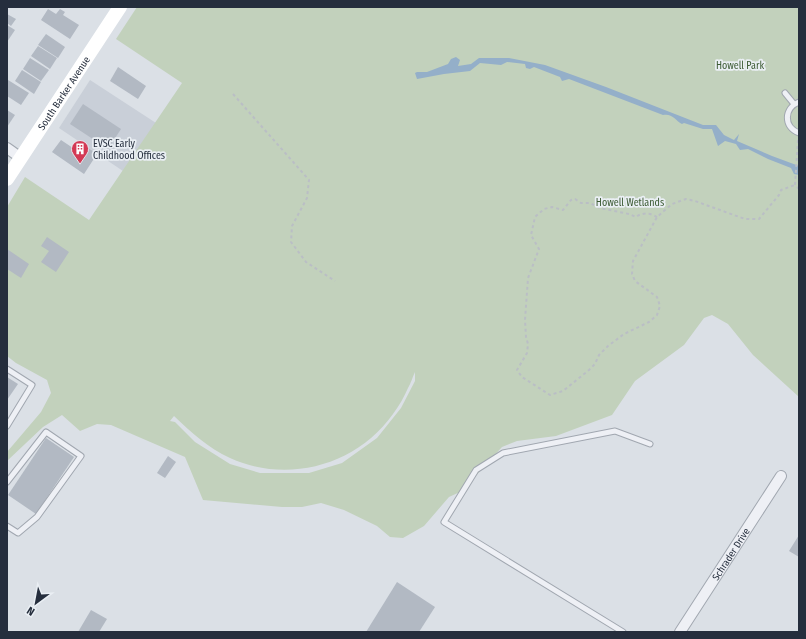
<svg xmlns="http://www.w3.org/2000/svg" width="806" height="639" font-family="'Fira Sans Condensed',sans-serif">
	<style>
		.built { fill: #c9cfd8 }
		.green { fill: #c2d1bc; fill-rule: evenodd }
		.water { fill: #94afc9 }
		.building { fill: #b2b9c3 }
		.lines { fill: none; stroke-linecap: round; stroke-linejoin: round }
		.lane-casing { stroke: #a1a7b0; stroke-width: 7 }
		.street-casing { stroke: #a1a7b0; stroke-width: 12 }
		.path { stroke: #babec5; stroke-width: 2; stroke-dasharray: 3 3; stroke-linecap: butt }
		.lane { stroke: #eef0f5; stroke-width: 5 }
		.street { stroke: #eef0f5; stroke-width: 10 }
		.secondary { stroke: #fff; stroke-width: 14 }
		.labels { text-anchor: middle; stroke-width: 3.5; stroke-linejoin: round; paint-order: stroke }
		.park-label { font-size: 10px; fill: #3a5931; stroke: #eaeff4 }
		.street-label { font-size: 10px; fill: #252e3d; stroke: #eaeff4 }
		.poi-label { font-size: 10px; fill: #252e3d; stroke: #eaeff4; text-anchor: start }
	</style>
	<rect width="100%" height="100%" fill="#dbe0e6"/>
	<polygon class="built" points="90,80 156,123 123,171 59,128"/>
	<path class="green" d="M137,7h662v390l-46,-42 -25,-31 -16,-9 -8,3 -20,27 -49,36 -23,34 -56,21 -39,5 -15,6 -40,44 -13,6 -25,29 -21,12 -13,-1 -13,-11 -33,-16 -23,-7 -19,4h-20l-79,-7 -18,-43 -74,-32 -14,-1 -17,7 -18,-16 -19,12 -36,34v-9l34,-40 10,-19 -4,-13 -31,-17 -9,-7v-149l18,-30 64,43 93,-137 -66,-44zM415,372v9l-14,27 -24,30 -35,25 -33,10h-49l-30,-9 -35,-22 -20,-20 -5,-1 4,-5c17,16 34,32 56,42 57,26 126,8 163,-44 6,-8 11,-17 15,-26 3,-5 5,-12 7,-16z"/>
	<path class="water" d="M456,57l4,3 -2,6 13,-2 8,-6h30l36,7 61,22 97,38h13l8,10 10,5 5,-6 -2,7 35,15 27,10v9l-5,-1 -3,-6 -23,-9 -20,-10 -8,1 -4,-6 -11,-3 -7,5 -6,-17h-9l-19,-6 -2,1c-7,-4 -10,-11 -19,-9l-94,-36 -7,2 -2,-4 -26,-10 -4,2 -4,-1 -1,-4 -18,-2 -6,3 -21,-2 -10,8 -26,3 -27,5 -2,-6 2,-1h10l21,-8 3,-5z"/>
	<g class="building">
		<polygon points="48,9 56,14 60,9 65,12 63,15 79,25 70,39 41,20"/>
		<polygon points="7,14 16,19 11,26 7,23"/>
		<polygon points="7,25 15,30 7,42"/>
		<polygon points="46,34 65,47 58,58 38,45"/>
		<polygon points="38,46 57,58 50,69 31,56"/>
		<polygon points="30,58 49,70 41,81 23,69"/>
		<polygon points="118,67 146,86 138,99 110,81"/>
		<polygon points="22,70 41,82 34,94 15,81"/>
		<polygon points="8,80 29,93 21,105 7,96"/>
		<polygon points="83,104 121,129 108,149 70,124"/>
		<polygon points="7,110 15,115 7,127"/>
		<polygon points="61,140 82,154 87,147 97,154 84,174 52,152"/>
		<polygon points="47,237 69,252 56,272 41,262 49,251 41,246"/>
		<polygon points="7,249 29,264 21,278 7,269"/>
		<polygon points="7,377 18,384 7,400"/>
		<polygon points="46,438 74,457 36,514 8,495"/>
		<polygon points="168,456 176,462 165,478 157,473"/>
		<polygon points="799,535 799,557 789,551"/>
		<polygon points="397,582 435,607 419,632 366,632"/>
		<polygon points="91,610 107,619 99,632 78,632"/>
	</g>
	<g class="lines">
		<defs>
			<g id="lane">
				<polyline points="785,93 794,104"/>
				<path d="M799,102c-15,6 -16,25 0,31"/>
				<polyline points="7,369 32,385 7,426"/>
				<polyline points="7,482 46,432 81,456 37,517 18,533 7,526"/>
				<polyline points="623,632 444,522 476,470 503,453 615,431 650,444"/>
			</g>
			<g id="street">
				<polyline points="7,148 21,158"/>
				<path id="s1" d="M680,632l101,-156"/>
			</g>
		</defs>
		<use href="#lane" class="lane-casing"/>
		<use href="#street" class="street-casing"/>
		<g class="path">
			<polyline points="233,94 309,180 307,198 292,226 291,242 306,262 335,281"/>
			<polyline points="798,140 795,185 799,189"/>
			<path d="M657,217c-6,-4 -15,-5 -21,0l-7,-3 -29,-6 -10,-5h-9l-6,-4 -4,1 -8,10 -11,-3 -8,2 -9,8 -4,18 8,14 -11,29 -3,42 1,17 2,7 -1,9 -10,17 5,7 28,18 13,-4 26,-21 6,-6 4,-9 9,-9 16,-12 25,-12 8,-7 3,-9 -3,-9 -22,-16 -3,-7 1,-13 24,-44 15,-13 14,-5 9,2 50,18h14l20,-24 2,-5 14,-5"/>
		</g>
		<use href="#lane" class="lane"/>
		<use href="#street" class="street"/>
		<path class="secondary" id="s2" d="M7,179l113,-172"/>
	</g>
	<defs>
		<symbol id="building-pin" viewBox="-11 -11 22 30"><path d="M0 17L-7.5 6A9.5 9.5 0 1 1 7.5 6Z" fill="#d33954" stroke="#eaeff4"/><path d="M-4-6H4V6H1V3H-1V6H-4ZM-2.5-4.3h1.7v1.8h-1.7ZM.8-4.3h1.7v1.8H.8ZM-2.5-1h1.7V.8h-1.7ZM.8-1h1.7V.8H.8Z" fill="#fff"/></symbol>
	</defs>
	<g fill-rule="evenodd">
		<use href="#building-pin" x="70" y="139" width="20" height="27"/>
	</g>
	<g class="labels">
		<g class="park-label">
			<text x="740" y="69">Howell Park</text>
			<text x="630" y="206">Howell Wetlands</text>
		</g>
		<g class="street-label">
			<text dy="4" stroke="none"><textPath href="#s2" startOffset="103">South Barker Avenue</textPath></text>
			<text dy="4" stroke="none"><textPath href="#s1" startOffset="93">Schrader Drive</textPath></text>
		</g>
		<g class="poi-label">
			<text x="93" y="147">EVSC Early<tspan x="93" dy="12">Childhood Offices</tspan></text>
		</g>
	</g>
	<rect width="806" height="639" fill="none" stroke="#252e3d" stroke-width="16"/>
	<g transform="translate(36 603) rotate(212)" stroke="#eaeff4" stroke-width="3" paint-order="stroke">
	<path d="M0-3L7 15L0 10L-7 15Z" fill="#252e3d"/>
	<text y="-6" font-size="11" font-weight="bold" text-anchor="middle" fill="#252e3d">N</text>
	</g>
</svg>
